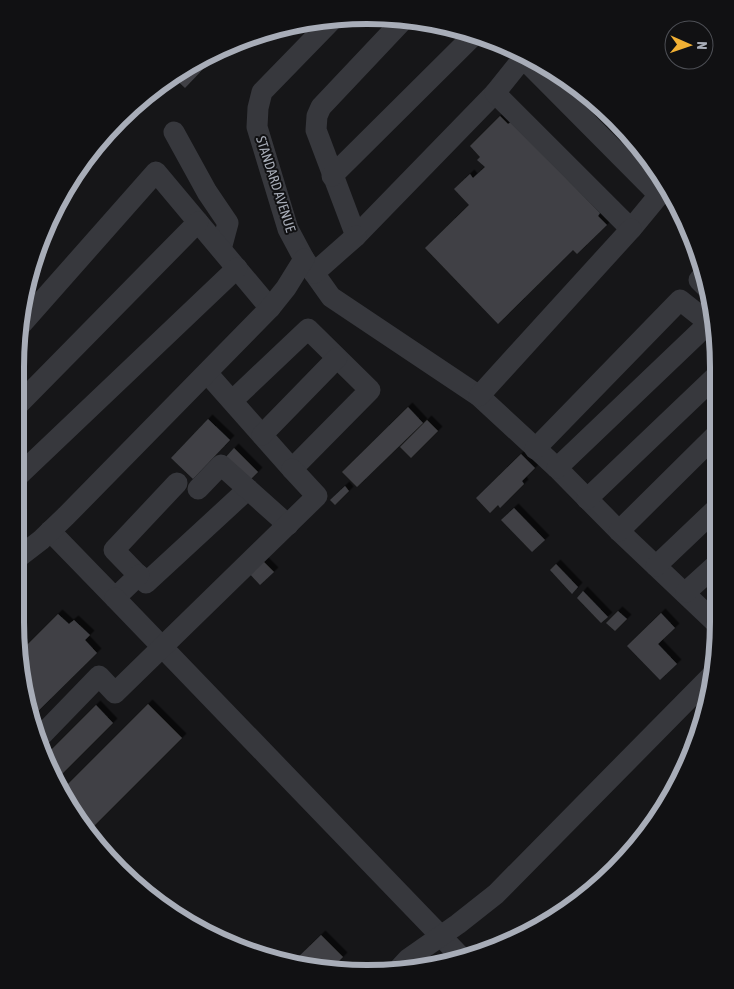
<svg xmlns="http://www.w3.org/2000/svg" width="734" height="989" font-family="'Asap Condensed',sans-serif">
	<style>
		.building { fill: #404145; filter: url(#shadow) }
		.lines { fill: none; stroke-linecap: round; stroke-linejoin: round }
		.minor { stroke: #37383d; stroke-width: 21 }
		.labels { text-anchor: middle; stroke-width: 4; stroke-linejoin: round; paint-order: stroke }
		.street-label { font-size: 14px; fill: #a8adb8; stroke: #111113 }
		.rim { fill: none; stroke: #a8adb8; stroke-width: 6 }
	</style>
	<defs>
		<filter id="shadow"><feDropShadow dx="4.5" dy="-4.5" stdDeviation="0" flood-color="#0009"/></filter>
	</defs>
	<rect width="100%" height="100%" fill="#161618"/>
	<g class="building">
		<polygon points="225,46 185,88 172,76 212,51"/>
		<polygon points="500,116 508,124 511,122 600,213 598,216 607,225 577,254 573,250 498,324 425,248 469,205 454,189 470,174 473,178 485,167 477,160 480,157 470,146"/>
		<polygon points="408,407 423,423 357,487 342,472"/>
		<polygon points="208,419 230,440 193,479 171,458"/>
		<polygon points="427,420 438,431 411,458 400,447"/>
		<polygon points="234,448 258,472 249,481 225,458"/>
		<polygon points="521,454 535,468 522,481 524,484 500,508 498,505 490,513 476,498"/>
		<polygon points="345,486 349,491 335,505 330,500"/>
		<polygon points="514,508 545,540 532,552 501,520"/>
		<polygon points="260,558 274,572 260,585 247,571"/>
		<polygon points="556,564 578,587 572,594 550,570"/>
		<polygon points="583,591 608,617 601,623 577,598"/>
		<polygon points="618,611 627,619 615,631 606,623"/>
		<polygon points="661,613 675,628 658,644 677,664 660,680 627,646"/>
		<polygon points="58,614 69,624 74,620 90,635 85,640 97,653 30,719 27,713 19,653"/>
		<polygon points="148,704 182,738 88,832 62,798 60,792"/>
		<polygon points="96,705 113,723 55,781 45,756"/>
		<polygon points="321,935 343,957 331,969 298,967 290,965"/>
	</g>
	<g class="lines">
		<g class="minor">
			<polyline points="335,17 262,92 258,108 257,127 288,229 304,259 331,297 479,396 557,468 619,531 718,625"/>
			<polyline points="405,18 321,107 317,116 316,130 356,236 495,93"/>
			<polyline points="523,58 659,195 631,229 495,93 523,58 527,55"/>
			<polyline points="174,132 207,192 228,223 221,249"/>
			<polyline points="332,176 476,33"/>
			<polyline points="314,273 356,236"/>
			<polyline points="704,275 699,280 707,288"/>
			<polyline points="19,327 156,172 270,308"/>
			<polyline points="207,373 292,469 370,390 308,329 232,401"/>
			<polyline points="479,396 631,229"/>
			<polyline points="16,407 198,222"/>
			<polyline points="262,435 337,358"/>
			<polyline points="535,449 680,300 709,323"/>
			<polyline points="557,468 709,323 716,331"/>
			<polyline points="15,479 237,268"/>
			<polyline points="177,483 114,550 146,583 248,489"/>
			<polyline points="198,489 221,465 288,525"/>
			<polyline points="587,499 716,376"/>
			<polyline points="50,531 115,598 139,575"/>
			<polyline points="619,531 717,434"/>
			<polyline points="15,560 41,540 66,516 270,308 286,288 304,259"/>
			<polyline points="656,566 717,508"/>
			<polyline points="686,592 718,563"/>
			<polyline points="115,598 461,957"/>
			<polyline points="38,739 99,676 115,693 317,496 292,469"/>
			<polyline points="396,972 408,959 458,924 496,894 713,674"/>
		</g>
	</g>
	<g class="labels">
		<g class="street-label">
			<text transform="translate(276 184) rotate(72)" y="5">STANDARD AVENUE</text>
		</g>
	</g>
	<path d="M0 0H734V989H0ZM367 24H367A343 343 0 0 1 710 367V622A343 343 0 0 1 367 965H367A343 343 0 0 1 24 622V367A343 343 0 0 1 367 24Z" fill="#111113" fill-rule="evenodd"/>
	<path class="rim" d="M367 24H367A343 343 0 0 1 710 367V622A343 343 0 0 1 367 965H367A343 343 0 0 1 24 622V367A343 343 0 0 1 367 24Z"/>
	<g transform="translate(689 45) rotate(92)"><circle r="24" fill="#111113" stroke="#4d4f55"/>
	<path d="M0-4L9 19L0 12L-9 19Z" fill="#f2b134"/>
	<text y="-8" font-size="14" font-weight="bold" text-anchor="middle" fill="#a8adb8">N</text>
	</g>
</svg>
